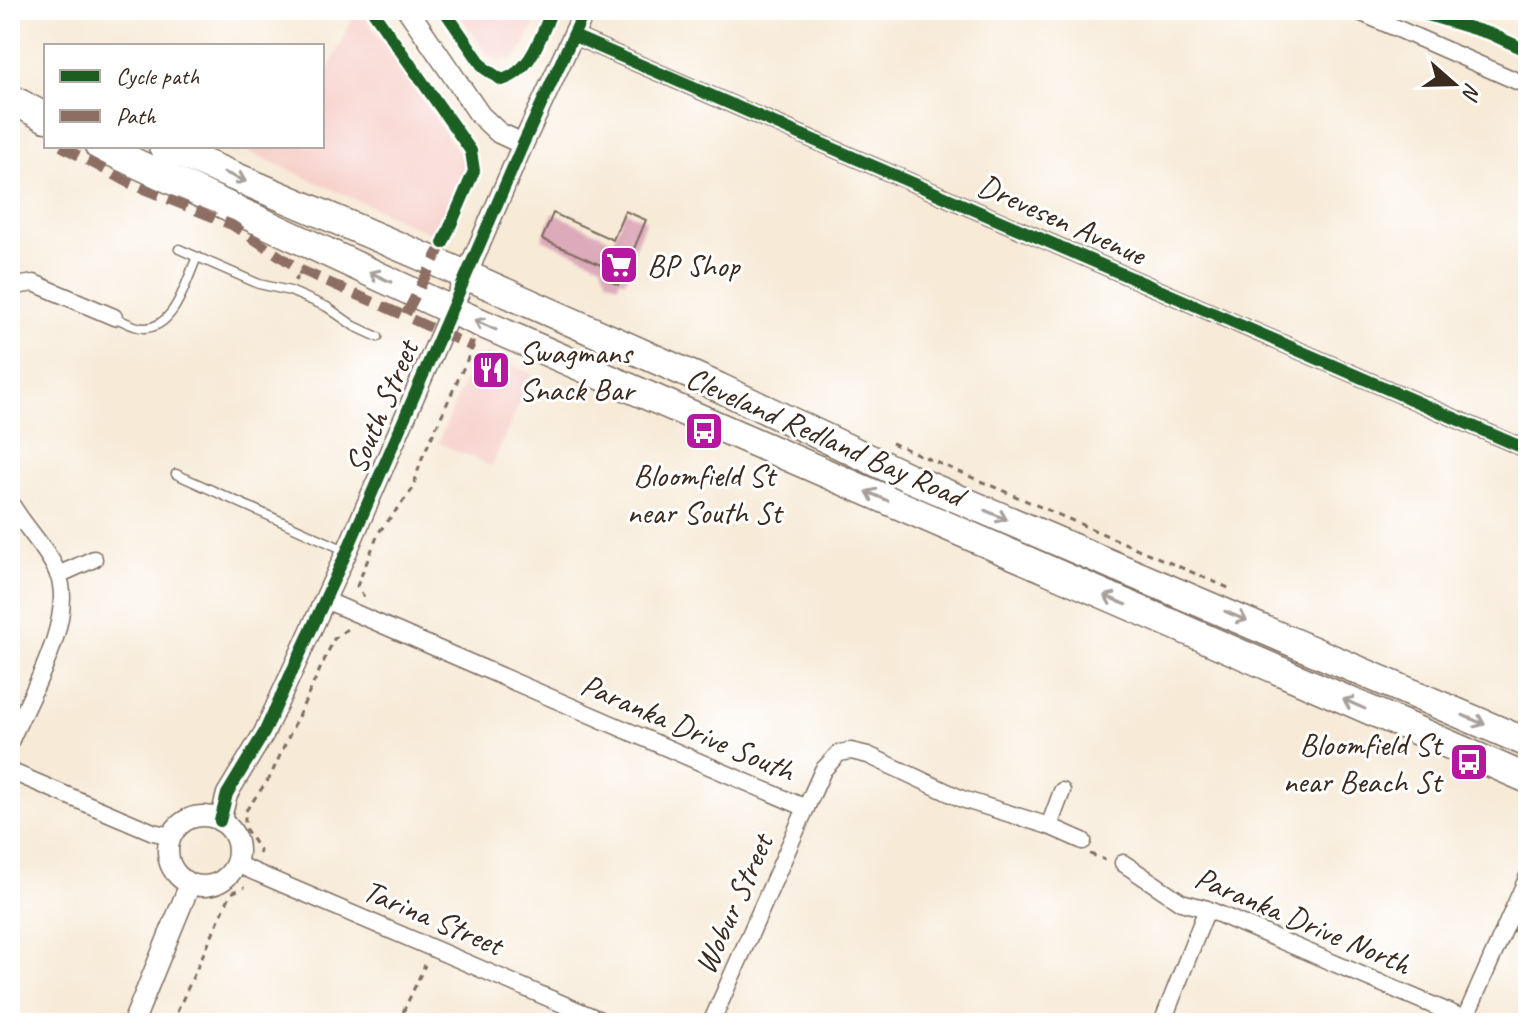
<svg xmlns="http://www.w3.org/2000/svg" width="1538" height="1033" font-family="Caveat,sans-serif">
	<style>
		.built { fill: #f7d0cb }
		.building { fill: #dab }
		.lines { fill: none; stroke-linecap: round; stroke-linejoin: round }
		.service-casing { stroke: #7d6d5f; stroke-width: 11 }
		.minor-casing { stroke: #7d6d5f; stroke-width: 19 }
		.tertiary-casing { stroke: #7d6d5f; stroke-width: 23 }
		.trunk-casing { stroke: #7d6d5f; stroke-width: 31 }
		.path { stroke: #7d6d5f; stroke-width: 3; stroke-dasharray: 6 6; stroke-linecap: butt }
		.service { stroke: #fff; stroke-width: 8 }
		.minor { stroke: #fff; stroke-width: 16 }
		.tertiary { stroke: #fff; stroke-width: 20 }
		.trunk { stroke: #fff; stroke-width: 28 }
		.quiet { stroke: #8d6e63; stroke-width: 10; stroke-dasharray: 20 10; stroke-linecap: butt }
		.cycleway-casing { stroke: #fff; stroke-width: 17 }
		.cycleway { stroke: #1b5e20; stroke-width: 12 }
		.oneway { stroke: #a79f9a }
		.labels { text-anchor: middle; stroke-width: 6; stroke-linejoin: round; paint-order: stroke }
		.street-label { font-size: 32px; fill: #3b2a1e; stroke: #fff }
		.poi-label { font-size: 32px; fill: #3b2a1e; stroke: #fff; text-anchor: start }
	</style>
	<rect width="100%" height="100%" fill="#fff"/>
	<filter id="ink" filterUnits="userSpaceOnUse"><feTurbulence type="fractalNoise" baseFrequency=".0125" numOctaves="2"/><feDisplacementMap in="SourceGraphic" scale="16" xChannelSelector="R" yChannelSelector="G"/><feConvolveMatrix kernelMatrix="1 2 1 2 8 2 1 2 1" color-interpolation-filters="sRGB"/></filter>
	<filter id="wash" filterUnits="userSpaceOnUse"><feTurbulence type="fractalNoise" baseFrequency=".006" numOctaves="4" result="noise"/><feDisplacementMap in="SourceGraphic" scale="32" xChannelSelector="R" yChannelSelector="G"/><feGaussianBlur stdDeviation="1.8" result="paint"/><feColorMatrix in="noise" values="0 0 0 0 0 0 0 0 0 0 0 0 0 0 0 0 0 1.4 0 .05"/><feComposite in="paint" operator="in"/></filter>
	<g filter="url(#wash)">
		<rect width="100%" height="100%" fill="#f7ead7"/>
		<g class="built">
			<polygon points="356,10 360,10 470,169 441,238 236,146 322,146 322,69 328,71"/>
			<polygon points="457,10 541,10 521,51 514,59 501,61 488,55"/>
			<polygon points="487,354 532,374 492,466 438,443 472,363"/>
		</g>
		<g id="blocks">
			<polygon class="building" points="625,211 646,220 628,263 632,265 625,281 620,279 618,285 607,280 601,265 542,239 553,213 613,240"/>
		</g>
	</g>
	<g filter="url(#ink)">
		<use href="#blocks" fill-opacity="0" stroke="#7d6d5f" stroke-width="2"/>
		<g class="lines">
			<defs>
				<g id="service">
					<polyline points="179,249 259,284 290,291 327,307 354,326 378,337"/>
					<path d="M114,317c9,4 20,11 30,11 31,0 42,-47 53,-71"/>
					<polyline points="176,474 347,551"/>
				</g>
				<g id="minor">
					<polyline points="1355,10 1528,86"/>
					<polyline points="574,36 1528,450"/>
					<polyline points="10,287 34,283 114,317"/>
					<path d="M10,502c14,25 38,47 48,72 18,46 -29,123 -48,168"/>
					<polyline points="58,575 94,559"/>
					<polyline points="325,600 806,808 823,770 839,753 851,751 868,755 962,799 1049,826 1083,841"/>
					<polyline points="10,771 153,832 171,836"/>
					<polyline points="1049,826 1062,791"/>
					<polyline points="1123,863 1181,902 1207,909 1465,1019"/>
					<polyline points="236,864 607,1023"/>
					<polyline points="711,1023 806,808"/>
					<polyline points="1162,1023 1207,909"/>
					<polyline points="1463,1023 1528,876"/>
				</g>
				<g id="tertiary">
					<polyline points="408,10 480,115 499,133 523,144"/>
					<circle cx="203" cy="851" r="35"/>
					<polyline points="220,821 227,794 264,733 347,551 523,144 585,10"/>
					<polyline points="133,1023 190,884"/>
				</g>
				<g id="trunk">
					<polyline points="10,98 46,118"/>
					<polyline points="99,146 451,310 1528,779"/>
					<polyline points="163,146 466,275 718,387 912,479 1528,743"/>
				</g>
			</defs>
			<use href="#service" class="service-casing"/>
			<use href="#minor" class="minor-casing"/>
			<use href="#tertiary" class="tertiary-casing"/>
			<use href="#trunk" class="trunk-casing"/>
			<g class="path">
				<polyline points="372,10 471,151 474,171 444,241"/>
				<path d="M444,10l40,58 18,12c30,-9 38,-43 50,-70"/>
				<polyline points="1411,10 1491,34 1528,51"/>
				<polyline points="295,281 303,267"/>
				<polyline points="892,443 1231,589"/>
				<polyline points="364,597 357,586 379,532 412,490 422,458 473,347 477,346"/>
				<polyline points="259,854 260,851 245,828 245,812 270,777 334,639 347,629"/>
				<polyline points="1090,854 1105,860"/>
				<polyline points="172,1023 231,893 245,887"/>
				<polyline points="398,1023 425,965"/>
			</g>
			<use href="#service" class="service"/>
			<use href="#minor" class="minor"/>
			<use href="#tertiary" class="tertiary"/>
			<use href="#trunk" class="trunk"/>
			<g class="quiet">
				<polyline points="61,146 131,184 232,225 301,270 405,316"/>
				<polyline points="443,243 405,316 473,347"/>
			</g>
			<defs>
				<g id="cycleway">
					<polyline points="372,10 471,151 474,171 443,243"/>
					<path d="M444,10l40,58 18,12c30,-9 38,-43 50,-70"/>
					<polyline points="1411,10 1491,34 1528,51"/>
					<polyline points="574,36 1528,450"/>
					<polyline points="220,821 227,794 264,733 347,551 523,144 585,10"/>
				</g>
			</defs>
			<use href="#cycleway" class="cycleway-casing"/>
			<use href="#cycleway" class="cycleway"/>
		</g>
		<defs><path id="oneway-shaft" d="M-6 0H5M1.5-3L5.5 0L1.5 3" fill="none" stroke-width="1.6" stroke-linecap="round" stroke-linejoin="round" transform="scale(2)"/></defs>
		<g class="oneway">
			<use href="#oneway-shaft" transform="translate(235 177) rotate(23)"/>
			<use href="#oneway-shaft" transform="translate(380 277) rotate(-155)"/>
			<use href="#oneway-shaft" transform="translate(485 325) rotate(-156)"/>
			<use href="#oneway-shaft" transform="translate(877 496) rotate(-156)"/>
			<use href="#oneway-shaft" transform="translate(996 515) rotate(23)"/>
			<use href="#oneway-shaft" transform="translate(1115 600) rotate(-156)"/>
			<use href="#oneway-shaft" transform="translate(1236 616) rotate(23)"/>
			<use href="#oneway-shaft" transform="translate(1354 704) rotate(-156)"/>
			<use href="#oneway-shaft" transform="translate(1474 720) rotate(23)"/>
		</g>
	</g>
	<defs>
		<symbol id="supermarket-square" viewBox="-11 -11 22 22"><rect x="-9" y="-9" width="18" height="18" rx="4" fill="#b5179e" stroke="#fff"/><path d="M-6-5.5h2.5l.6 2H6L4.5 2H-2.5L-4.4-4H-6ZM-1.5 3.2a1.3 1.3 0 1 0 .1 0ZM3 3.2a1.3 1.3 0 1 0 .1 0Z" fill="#fff"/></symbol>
		<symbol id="restaurant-square" viewBox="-11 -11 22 22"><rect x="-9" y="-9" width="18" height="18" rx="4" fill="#b5179e" stroke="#fff"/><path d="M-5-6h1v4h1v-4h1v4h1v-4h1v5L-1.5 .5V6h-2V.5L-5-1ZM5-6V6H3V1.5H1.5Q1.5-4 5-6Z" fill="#fff"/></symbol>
		<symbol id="bus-square" viewBox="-11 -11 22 22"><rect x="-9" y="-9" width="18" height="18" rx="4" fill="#b5179e" stroke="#fff"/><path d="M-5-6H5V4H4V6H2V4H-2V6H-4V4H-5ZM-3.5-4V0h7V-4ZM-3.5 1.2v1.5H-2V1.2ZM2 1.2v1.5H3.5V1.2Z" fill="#fff"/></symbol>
	</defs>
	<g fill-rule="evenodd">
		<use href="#supermarket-square" x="597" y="243" width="44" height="44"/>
		<use href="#restaurant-square" x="469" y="348" width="44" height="44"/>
		<use href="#bus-square" x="682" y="409" width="44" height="44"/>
		<use href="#bus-square" x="1447" y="740" width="44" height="44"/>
	</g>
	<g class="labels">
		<g class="street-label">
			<text transform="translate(1062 219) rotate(24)" y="11">Drevesen Avenue</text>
			<text transform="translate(381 407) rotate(-67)" y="11">South Street</text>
			<text transform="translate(825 436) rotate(24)" y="11">Cleveland Redland Bay Road</text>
			<text transform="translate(688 727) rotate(23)" y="11">Paranka Drive South</text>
			<text transform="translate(733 904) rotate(-66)" y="11">Wobur Street</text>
			<text transform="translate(433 917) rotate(23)" y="11">Tarina Street</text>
			<text transform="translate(1303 920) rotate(23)" y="11">Paranka Drive North</text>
		</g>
		<g class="poi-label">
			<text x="647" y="276">BP Shop</text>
			<text x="519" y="363">Swagmans<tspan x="519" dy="37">Snack Bar</tspan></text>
			<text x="704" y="486" text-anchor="middle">Bloomfield St<tspan x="704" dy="37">near South St</tspan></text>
			<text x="1441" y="755" text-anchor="end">Bloomfield St<tspan x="1441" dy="37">near Beach St</tspan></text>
		</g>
	</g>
	<rect width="1538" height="1033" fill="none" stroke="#fff" stroke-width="40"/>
	<rect x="44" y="44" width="280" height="104" fill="#ffffff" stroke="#b1aaa5" stroke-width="2"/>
	<rect x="60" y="70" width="40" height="12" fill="#1b5e20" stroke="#b1aaa5" stroke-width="2"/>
	<text x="116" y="84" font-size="24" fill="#3b2a1e">Cycle path</text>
	<rect x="60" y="110" width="40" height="12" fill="#8d6e63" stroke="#b1aaa5" stroke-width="2"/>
	<text x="116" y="124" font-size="24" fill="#3b2a1e">Path</text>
	<g transform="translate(1454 84) rotate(110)" stroke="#ffffff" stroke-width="6" paint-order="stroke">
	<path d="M0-6L14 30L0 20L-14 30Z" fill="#3b2a1e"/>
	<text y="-12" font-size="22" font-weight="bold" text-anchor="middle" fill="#3b2a1e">N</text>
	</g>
</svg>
